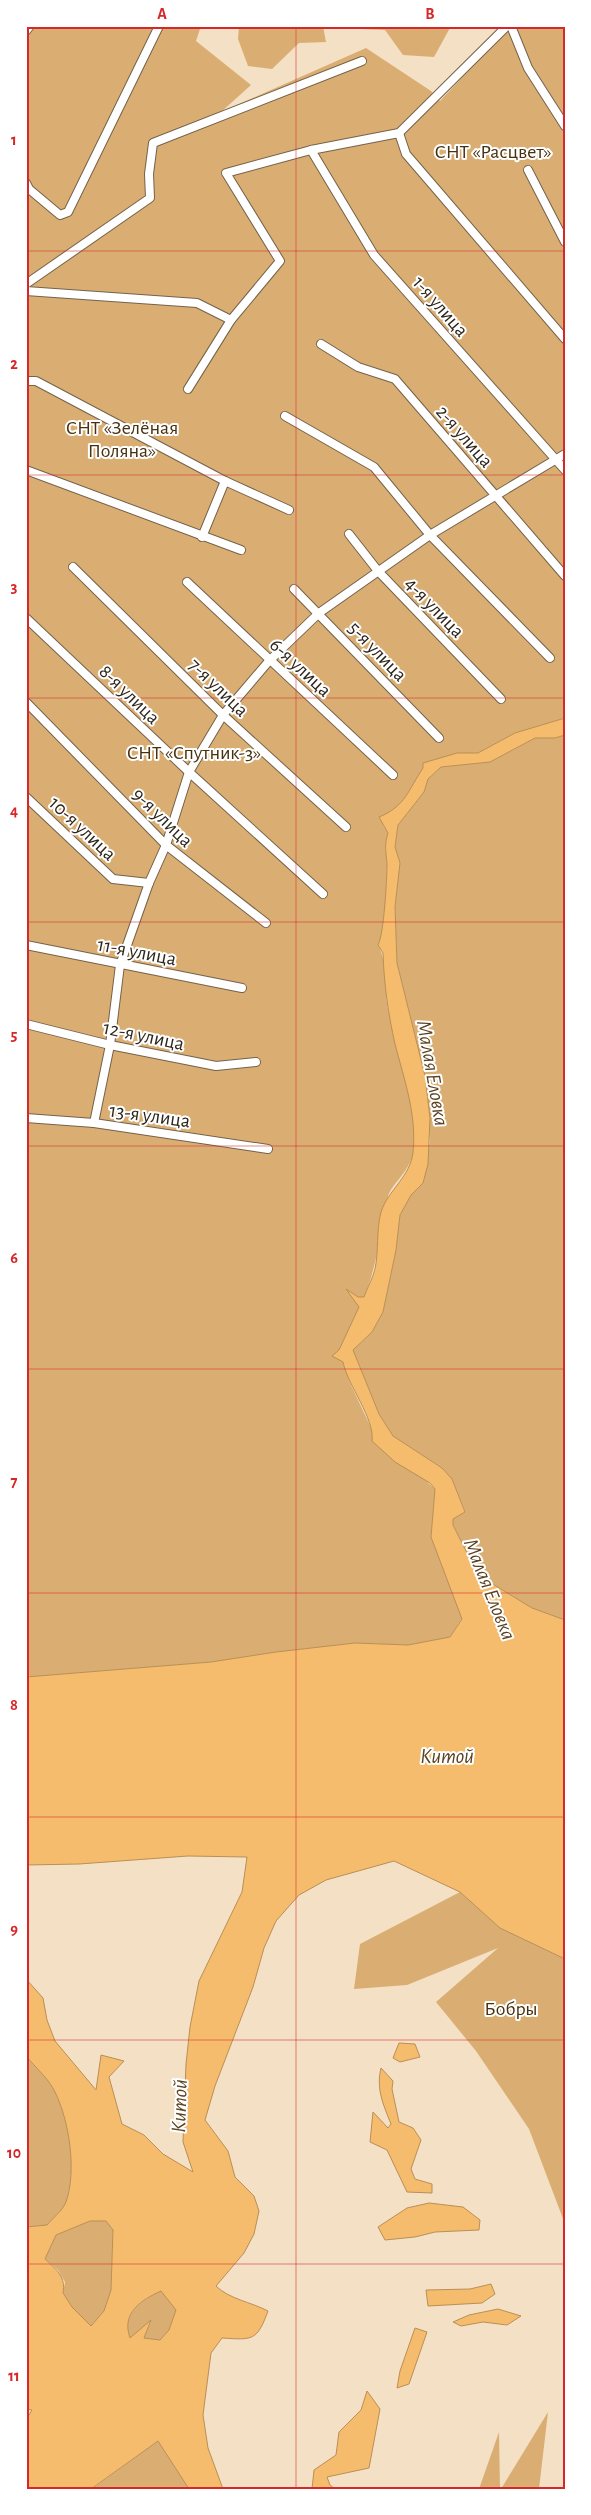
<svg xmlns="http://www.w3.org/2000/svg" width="591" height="2515" font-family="'Alegreya Sans',sans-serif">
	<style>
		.green { fill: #daae72 }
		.water { fill: #f5bc6d; stroke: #b98f55; fill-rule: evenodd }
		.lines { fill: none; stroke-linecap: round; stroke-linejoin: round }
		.street-casing { stroke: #74624a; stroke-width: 10 }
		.street { stroke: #fff; stroke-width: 8 }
		.grid { fill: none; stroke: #d62828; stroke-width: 1; stroke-opacity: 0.55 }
		.labels { text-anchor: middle; stroke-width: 4; stroke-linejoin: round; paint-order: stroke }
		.park-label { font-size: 20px; fill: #48310f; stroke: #fff }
		.street-label { font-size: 20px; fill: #2d261c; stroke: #fff }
		.water-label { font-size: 21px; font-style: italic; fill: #5a4221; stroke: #fff }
		.neatline { fill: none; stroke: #d62828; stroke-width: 2 }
		.grid-label { font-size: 16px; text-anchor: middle; font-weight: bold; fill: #d62828 }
	</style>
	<rect width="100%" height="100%" fill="#f4e0c5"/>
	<g class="green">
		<path d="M26,26h175l-5,15 55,44 -30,27 145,-64 65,43 9,10 70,-75h55v692l-50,15 -37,20 -15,2 -40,13 -17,31 -15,13 -8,13 5,8c-4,12 -2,19 -1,31 0,17 -2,68 -9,81 10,17 6,44 10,64 8,39 33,109 25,146 -5,18 -23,31 -25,42 -8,36 -10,66 -24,100h-6l-11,-7 12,17 -20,44 12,34 22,47 62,57 -4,48 31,81 -12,19 -42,8 -53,-2 -79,9 -65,10 -185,15z"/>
		<polygon points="239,26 323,26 326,42 299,43 272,69 248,66 238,39"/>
		<polygon points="358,26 451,26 434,57 403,55 385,30 361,29"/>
		<polygon points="565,735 565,1620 532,1608 478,1575 453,1525 453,1519 465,1511 452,1479 442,1468 393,1436 379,1414 353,1350 372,1332 383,1312 396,1250 400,1215 411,1195 423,1183 430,1141 425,1076 397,963 395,907 400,863 395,847 398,825 424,792 428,779 441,767 490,762 535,738 555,738"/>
		<polygon points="460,1892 500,1928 565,1959 565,2224 529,2129 476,2051 436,2002 498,1948 407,1985 354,1989 360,1944"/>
		<path d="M26,2056c9,11 23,23 29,36 14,28 22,79 11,110 -3,8 -14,17 -19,23l-21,2z"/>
		<polygon points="90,2221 106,2221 113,2230 111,2290 104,2311 91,2326 72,2307 63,2293 65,2282 58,2270 45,2259 56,2235"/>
		<path d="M161,2290l16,20 -8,20 -9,10 -17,-2 8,-16 -21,17c-9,-27 11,-37 31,-49z"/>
		<polygon points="548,2412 539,2489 501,2489"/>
		<polygon points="499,2432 500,2489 479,2489"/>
		<polygon points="158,2441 189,2489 91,2489 96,2486"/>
	</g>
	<g class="water">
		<path d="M565,718v17l-10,3h-20l-45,24 -49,5 -13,12 -4,13 -26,33 -3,22 5,16 -5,44 2,56 28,113 5,42 -2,46 -5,19 -12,12 -11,20 -4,35 -13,62 -11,20 -19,18 26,64 14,22 49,32 10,11 13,33 -12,7v6l25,50 54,33 33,12v339l-65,-31 -40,-36 -66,-31 -68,19 -27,15 -23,26 -12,27 -11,39 -38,99 -10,34 23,31 7,26 19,19 5,15 -5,23 -10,19 -28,33c13,13 35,16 52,25 -11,30 -15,29 -46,27l-11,15 -8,62 5,33 15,41h-34l-31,-48 -67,48h-65v-69l6,-10 -6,-1v-182l21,-2c5,-6 16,-15 19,-23 11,-31 3,-82 -11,-110 -6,-13 -20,-25 -29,-36v-77l17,19 4,22 8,21 41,49 5,-35 23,6 -15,16 13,47 22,11 19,19 30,18 -10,-30 3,-78 4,-37 9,-46 43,-89 5,-35 -59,-1 -109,8 -53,1v-188l185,-15 65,-10 79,-9 53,2 42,-8 12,-18 -31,-82 4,-48 -5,-6 -35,-21 -23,-21c3,-22 -24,-55 -29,-79l-11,-6 7,-6 20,-43 -13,-18 12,8h6c3,-9 9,-19 11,-28 4,-19 1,-38 6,-57 7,-22 30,-36 32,-60 4,-37 -9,-73 -18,-108 -7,-31 -11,-60 -12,-91l-5,-8c6,-11 9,-66 9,-81 -1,-12 -3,-19 1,-31l-9,-16c27,-11 29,-27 44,-49v-5l34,-10h21l37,-20zM90,2221h16l7,9 -2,60 -7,21 -13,15 -19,-19 -9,-14c3,-16 -6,-23 -18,-34l11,-24zM161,2291l15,19 -7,20 -9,10 -16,-2 7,-18 -21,18c-9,-25 11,-38 31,-47z"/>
		<polygon points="399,2043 415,2044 420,2057 400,2062 393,2058"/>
		<path d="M381,2068l12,13 -1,8 7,33 14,6 8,12 -10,29 4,10 17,5v9l-25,-1 -20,-42 -17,-8 3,-30 15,16 3,-4c-8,-20 -15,-35 -10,-56z"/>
		<polygon points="429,2203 463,2207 480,2220 479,2230 435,2232 415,2237 385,2240 378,2227 407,2208"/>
		<polygon points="491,2284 495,2294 482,2303 428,2306 426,2290 470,2289"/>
		<polygon points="498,2309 521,2316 507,2325 483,2322 461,2326 453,2322 469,2315"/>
		<polygon points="415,2328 427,2332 409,2384 397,2388 400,2371"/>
		<polygon points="367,2391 380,2409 369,2468 327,2477 330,2485 335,2489 312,2489 314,2470 336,2455 339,2432 361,2410"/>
	</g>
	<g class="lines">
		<defs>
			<g id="street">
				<polyline points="511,26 528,68 565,126"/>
				<polyline points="26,31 30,26"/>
				<polyline points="399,133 406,154 565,339"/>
				<polyline points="311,150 374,255 565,470"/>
				<polyline points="528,170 565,242"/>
				<polyline points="26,183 29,189 60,215 68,212 159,26"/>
				<polyline points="26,284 150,198 149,174 153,143 362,61"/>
				<polyline points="26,291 197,303 231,320"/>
				<polyline points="321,344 358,367 395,379 565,576"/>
				<polyline points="26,381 36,381 225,481 289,510"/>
				<polyline points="188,389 231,320 280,261 226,173 311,150 399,133 507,26"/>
				<polyline points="285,416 374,467 430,535 550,658"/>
				<polyline points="26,470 241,550"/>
				<polyline points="349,534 378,571 501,699"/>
				<polyline points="202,537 225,481"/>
				<polyline points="73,567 223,715 346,827"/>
				<polyline points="187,582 393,775"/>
				<polyline points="294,589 439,738"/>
				<polyline points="26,618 189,772 323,894"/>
				<polyline points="26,702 166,845 266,923"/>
				<polyline points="26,797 113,879 149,883"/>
				<polyline points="26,945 242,988"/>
				<polyline points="26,1024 110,1045 216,1066 256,1062"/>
				<polyline points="26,1118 94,1123 268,1149"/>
				<polyline points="94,1123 110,1045 120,965 149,883 166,845 189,772 223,715 269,661 319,613 430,535 565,454"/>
			</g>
		</defs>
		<use href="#street" class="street-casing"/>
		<use href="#street" class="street"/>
	</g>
	<path class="grid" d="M296,26v2463M26,251h539M26,475h539M26,698h539M26,922h539M26,1146h539M26,1369h539M26,1593h539M26,1817h539M26,2040h539M26,2264h539"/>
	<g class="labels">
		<g class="park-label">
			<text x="493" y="158">СНТ «Расцвет»</text>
			<text x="122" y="434">СНТ «Зелёная<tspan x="122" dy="23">Поляна»</tspan></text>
			<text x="194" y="759">СНТ «Спутник-3»</text>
			<text x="511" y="2015">Бобры</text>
		</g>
		<g class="street-label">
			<text transform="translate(441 306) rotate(49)" y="7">1-я улица</text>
			<text transform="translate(465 436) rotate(49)" y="7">2-я улица</text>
			<text transform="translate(435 607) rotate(46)" y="7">4-я улица</text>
			<text transform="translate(378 651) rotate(46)" y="7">5-я улица</text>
			<text transform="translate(301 667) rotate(43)" y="7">6-я улица</text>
			<text transform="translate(219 687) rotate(44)" y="7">7-я улица</text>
			<text transform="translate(130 694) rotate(44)" y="7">8-я улица</text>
			<text transform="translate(163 817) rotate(44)" y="7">9-я улица</text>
			<text transform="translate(83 828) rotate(43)" y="7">10-я улица</text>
			<text transform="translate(137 951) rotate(11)" y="7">11-я улица</text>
			<text transform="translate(144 1035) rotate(12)" y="7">12-я улица</text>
			<text transform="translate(150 1115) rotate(8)" y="7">13-я улица</text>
		</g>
		<g class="water-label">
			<text transform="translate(433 1073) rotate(80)" y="7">Малая Еловка</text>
			<text transform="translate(490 1589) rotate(68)" y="7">Малая Еловка</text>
			<text x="447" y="1763">Китой</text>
			<text transform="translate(179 2106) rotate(-88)" y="7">Китой</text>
		</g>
	</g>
	<rect width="591" height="2515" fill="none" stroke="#ffffff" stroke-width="55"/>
	<rect x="28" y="28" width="536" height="2460" class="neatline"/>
	<g class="grid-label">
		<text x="162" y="19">A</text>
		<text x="430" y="19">B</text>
		<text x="14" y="145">1</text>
		<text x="14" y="369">2</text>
		<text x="14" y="592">3</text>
		<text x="14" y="816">4</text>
		<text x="14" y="1040">5</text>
		<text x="14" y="1263">6</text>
		<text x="14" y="1487">7</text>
		<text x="14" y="1710">8</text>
		<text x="14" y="1934">9</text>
		<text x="14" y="2158">10</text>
		<text x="14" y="2381">11</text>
	</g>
</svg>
